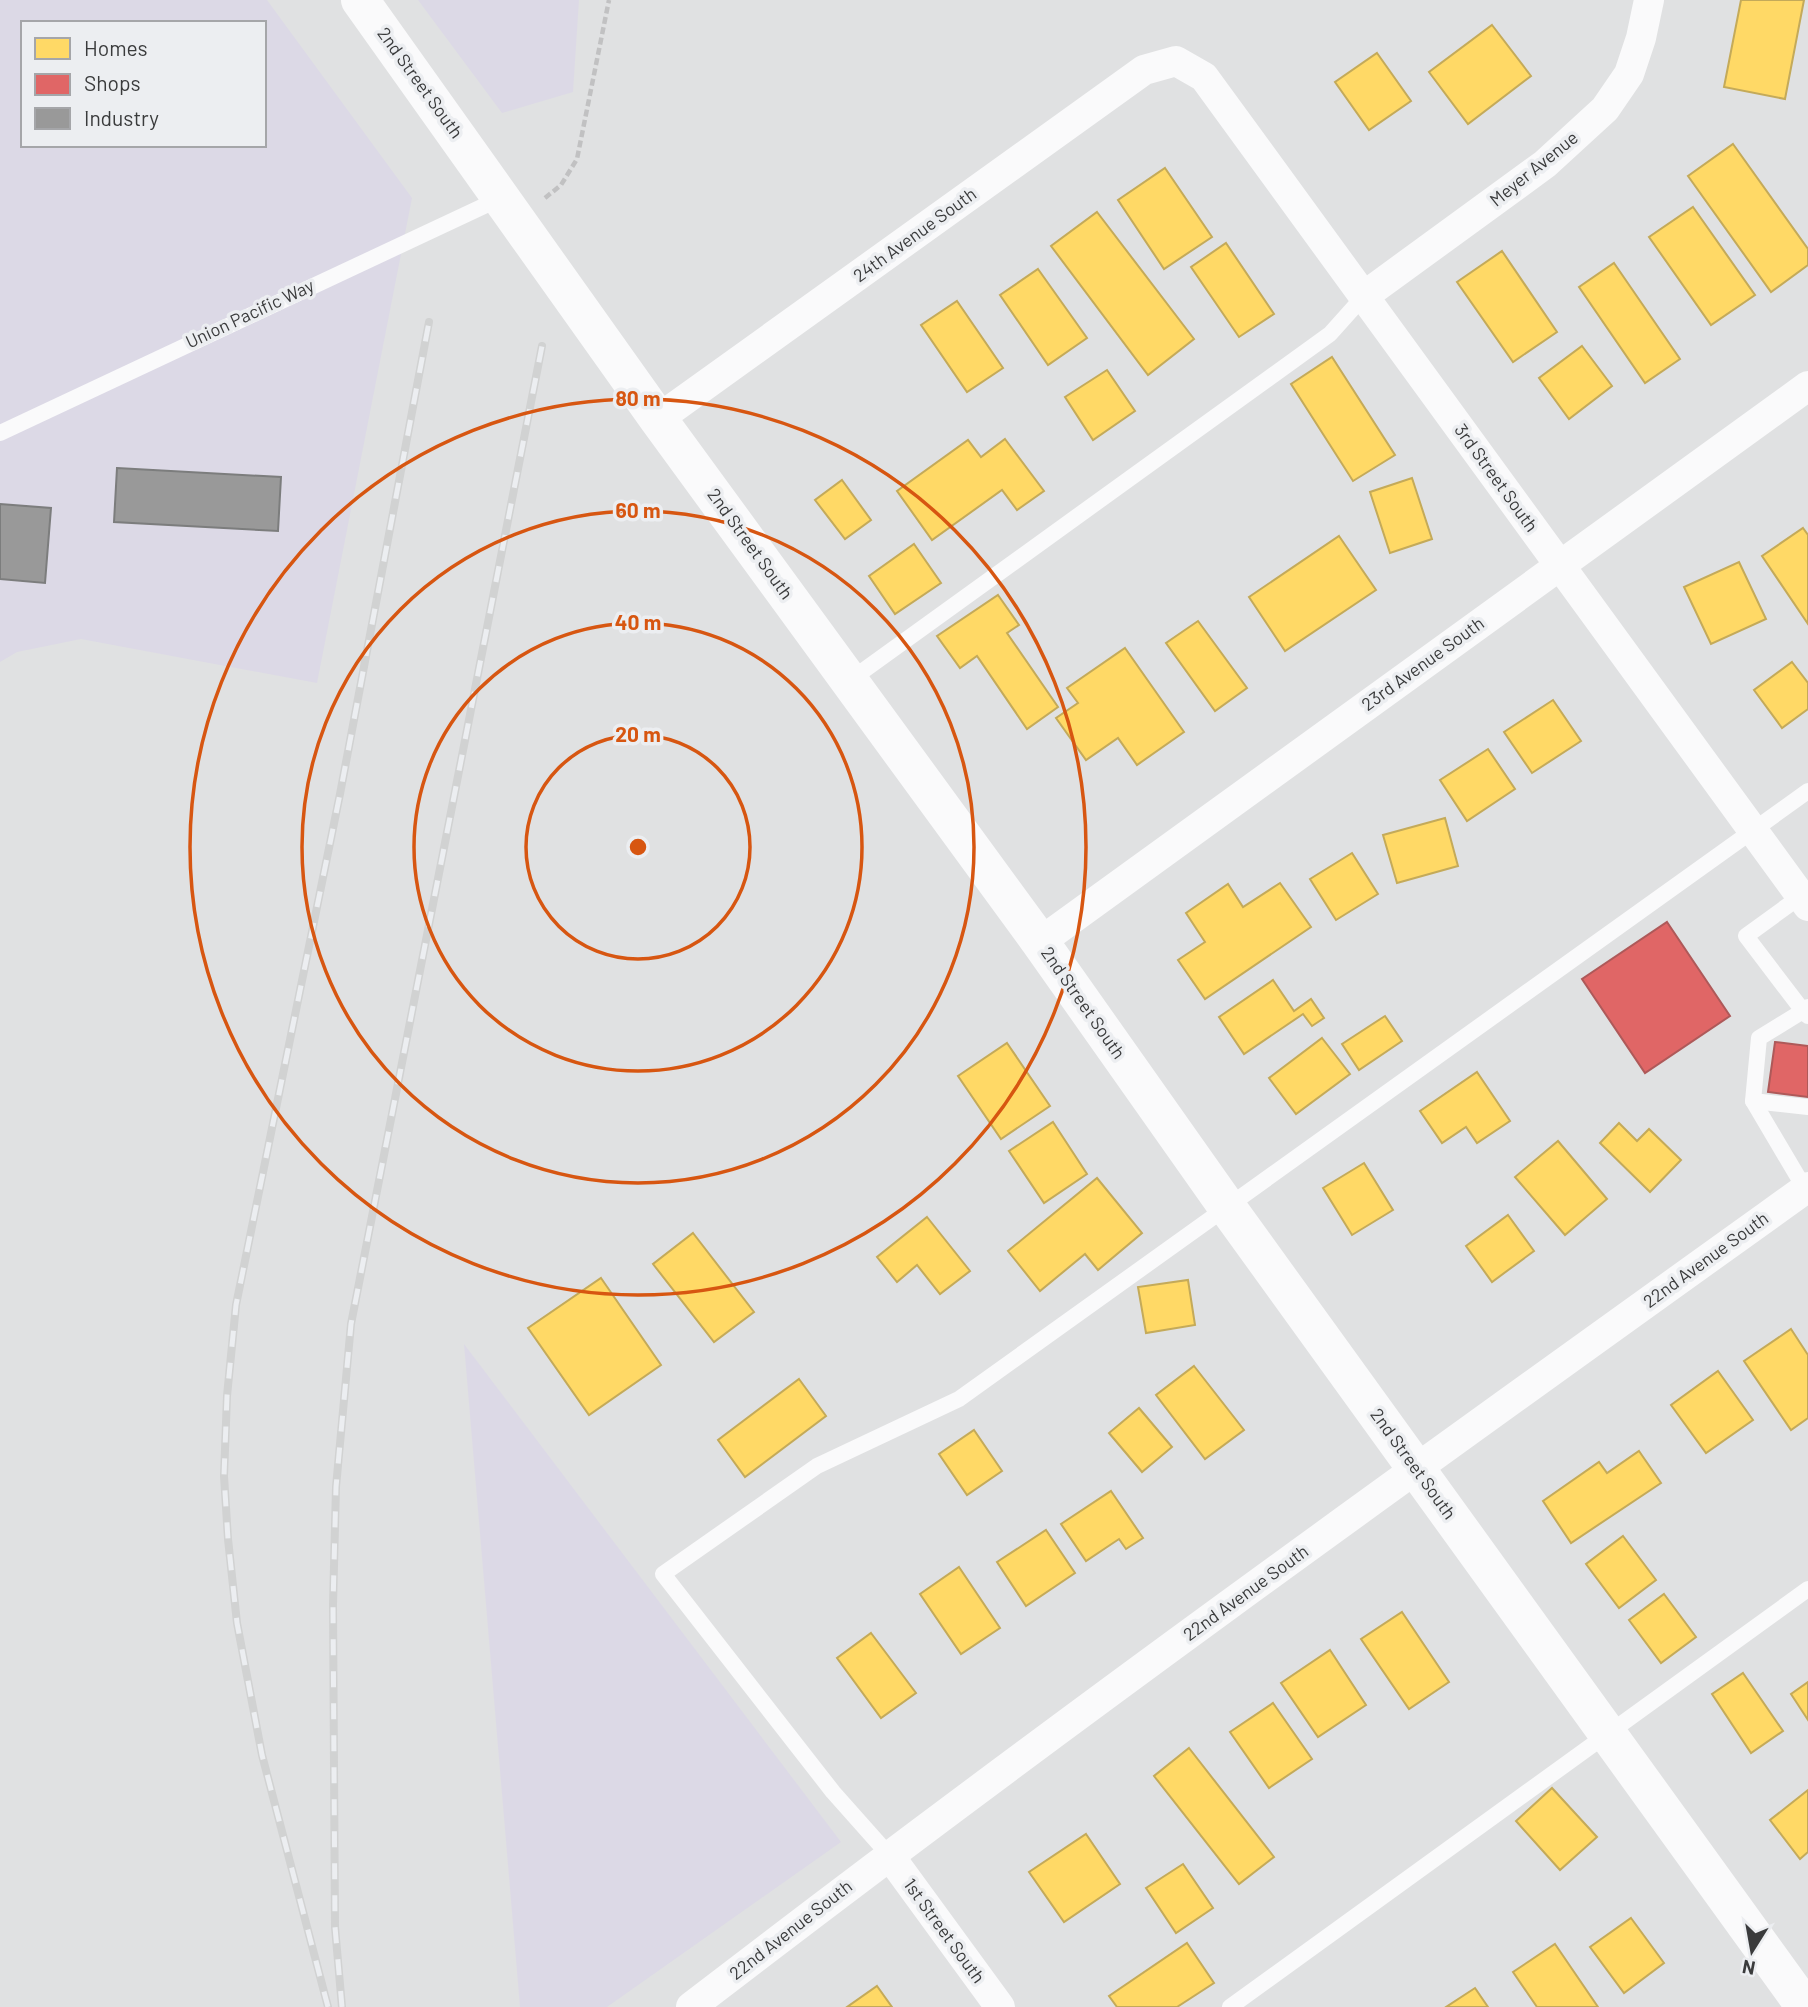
<svg xmlns="http://www.w3.org/2000/svg" width="1808" height="2007" font-family="Barlow,sans-serif">
	<style>
		.industrial { fill: #dcd9e6; fill-rule: evenodd }
		.homes { fill: #ffd966; stroke: #c4aa59; stroke-width: 2 }
		.shops { fill: #e06666; stroke: #ae5959; stroke-width: 2 }
		.industry { fill: #999; stroke: #7c7d7d; stroke-width: 2 }
		.lines { fill: none; stroke-linecap: round; stroke-linejoin: round }
		.path { stroke: #c1c1c2; stroke-width: 4.5; stroke-dasharray: 7 3.5; stroke-linecap: butt }
		.service { stroke: #fafafb; stroke-width: 16 }
		.minor { stroke: #fafafb; stroke-width: 30 }
		.tertiary { stroke: #fafafb; stroke-width: 38 }
		.rail-casing { stroke: #d1d2d2; stroke-width: 8 }
		.rail { stroke: #eceef1; stroke-width: 5; stroke-dasharray: 16; stroke-linecap: butt }
		.ring { fill: none; stroke: #d75611; stroke-width: 3.5 }
		.labels { text-anchor: middle; stroke-width: 7; stroke-linejoin: round; paint-order: stroke }
		.street-label { font-size: 18px; fill: #3a3b3c; stroke: #eceef1 }
		.centre { fill: #d75611; stroke: #eceef1; stroke-width: 3.5 }
		.ring-label { font-size: 21px; text-anchor: middle; font-weight: bold; fill: #d75611; stroke: #eceef1; stroke-width: 7; stroke-linejoin: round; paint-order: stroke }
	</style>
	<rect width="100%" height="100%" fill="#e0e1e2"/>
	<g class="industrial">
		<path d="M0,0h267l145,198 -95,485 -236,-44 -64,13 -17,10zM23,23h241v122h-241z"/>
		<polygon points="418,0 579,0 573,92 502,113"/>
		<polygon points="464,1344 841,1842 607,2007 520,2007"/>
	</g>
	<g class="homes">
		<polygon points="1741,0 1804,0 1785,99 1724,87"/>
		<polygon points="1492,25 1531,76 1468,124 1429,72"/>
		<polygon points="1377,53 1411,101 1369,130 1335,82"/>
		<polygon points="1733,144 1808,249 1808,265 1771,292 1688,176"/>
		<polygon points="1165,168 1212,237 1164,269 1118,200"/>
		<polygon points="1693,207 1755,295 1711,325 1649,237"/>
		<polygon points="1097,212 1194,339 1148,375 1051,246"/>
		<polygon points="1226,243 1274,314 1239,337 1191,267"/>
		<polygon points="1502,251 1557,332 1513,362 1457,282"/>
		<polygon points="1614,263 1680,359 1645,383 1579,287"/>
		<polygon points="1038,269 1087,338 1048,365 1000,295"/>
		<polygon points="957,301 1003,368 967,392 921,325"/>
		<polygon points="1582,346 1612,386 1569,419 1539,378"/>
		<polygon points="1332,357 1395,455 1353,481 1291,384"/>
		<polygon points="1107,370 1135,411 1093,440 1065,397"/>
		<polygon points="1005,439 1044,491 1017,510 1002,490 932,540 897,491 968,440 981,457"/>
		<polygon points="1412,478 1432,539 1390,553 1370,492"/>
		<polygon points="842,480 871,520 845,539 815,500"/>
		<polygon points="1803,528 1808,535 1808,624 1762,556"/>
		<polygon points="1339,536 1376,590 1285,651 1249,597"/>
		<polygon points="914,544 941,583 895,614 869,576"/>
		<polygon points="1739,562 1766,619 1711,644 1684,587"/>
		<polygon points="998,595 1019,625 1007,633 1058,707 1027,729 977,656 960,668 937,636"/>
		<polygon points="1198,621 1247,688 1215,711 1166,643"/>
		<polygon points="1125,648 1184,732 1137,765 1118,738 1086,760 1056,718 1078,703 1067,688"/>
		<polygon points="1792,662 1808,683 1808,709 1782,728 1754,690"/>
		<polygon points="1553,700 1581,741 1532,773 1504,732"/>
		<polygon points="1488,749 1515,789 1467,821 1440,780"/>
		<polygon points="1445,818 1458,866 1397,883 1383,835"/>
		<polygon points="1352,853 1378,894 1336,920 1310,879"/>
		<polygon points="1280,883 1311,927 1205,999 1178,960 1205,942 1186,913 1228,884 1243,907"/>
		<polygon points="1273,980 1294,1011 1311,999 1324,1018 1312,1026 1303,1014 1244,1054 1219,1017"/>
		<polygon points="1385,1016 1402,1041 1359,1070 1342,1044"/>
		<polygon points="1322,1038 1350,1074 1296,1114 1269,1078"/>
		<polygon points="1007,1043 1050,1106 1001,1139 958,1076"/>
		<polygon points="1477,1072 1510,1121 1477,1143 1466,1127 1442,1143 1420,1111"/>
		<polygon points="1053,1122 1087,1174 1044,1203 1009,1151"/>
		<polygon points="1619,1123 1637,1141 1649,1129 1681,1160 1650,1192 1600,1143"/>
		<polygon points="1558,1141 1607,1199 1565,1235 1515,1177"/>
		<polygon points="1364,1163 1393,1210 1352,1235 1323,1188"/>
		<polygon points="1097,1178 1142,1233 1098,1270 1085,1254 1040,1291 1008,1251"/>
		<polygon points="1508,1215 1534,1251 1492,1282 1466,1246"/>
		<polygon points="927,1217 970,1271 940,1294 917,1265 897,1282 877,1257"/>
		<polygon points="693,1233 754,1312 714,1342 653,1264"/>
		<polygon points="601,1278 661,1365 589,1415 528,1328"/>
		<polygon points="1188,1280 1195,1325 1146,1333 1138,1287"/>
		<polygon points="1791,1329 1808,1355 1808,1418 1791,1430 1744,1361"/>
		<polygon points="1194,1366 1244,1430 1205,1459 1156,1395"/>
		<polygon points="1718,1371 1753,1420 1706,1453 1671,1405"/>
		<polygon points="799,1379 826,1416 745,1477 718,1440"/>
		<polygon points="1139,1408 1172,1447 1142,1472 1109,1433"/>
		<polygon points="974,1430 1002,1471 967,1495 939,1454"/>
		<polygon points="1639,1451 1661,1483 1571,1543 1543,1501 1599,1462 1607,1473"/>
		<polygon points="1111,1491 1143,1538 1126,1549 1119,1539 1086,1561 1061,1524"/>
		<polygon points="1046,1530 1075,1573 1026,1606 997,1562"/>
		<polygon points="1623,1536 1656,1580 1619,1608 1586,1564"/>
		<polygon points="959,1567 1000,1628 961,1654 920,1594"/>
		<polygon points="1664,1594 1696,1637 1661,1663 1629,1620"/>
		<polygon points="1402,1612 1449,1682 1409,1709 1361,1639"/>
		<polygon points="871,1633 916,1693 881,1718 837,1658"/>
		<polygon points="1330,1650 1366,1705 1318,1737 1281,1683"/>
		<polygon points="1743,1673 1783,1731 1751,1753 1712,1694"/>
		<polygon points="1808,1682 1808,1720 1791,1694"/>
		<polygon points="1273,1703 1312,1759 1269,1788 1230,1732"/>
		<polygon points="1189,1748 1274,1857 1239,1884 1154,1776"/>
		<polygon points="1552,1788 1597,1837 1560,1870 1516,1821"/>
		<polygon points="1808,1790 1808,1852 1800,1859 1770,1820"/>
		<polygon points="1086,1834 1120,1884 1064,1922 1029,1872"/>
		<polygon points="1183,1864 1213,1908 1176,1933 1146,1888"/>
		<polygon points="1631,1918 1664,1963 1624,1993 1590,1947"/>
		<polygon points="1187,1943 1214,1983 1177,2007 1117,2007 1109,1996"/>
		<polygon points="1555,1944 1598,2007 1537,2007 1513,1972"/>
		<polygon points="877,1986 892,2007 847,2007"/>
		<polygon points="1475,1988 1488,2007 1446,2007"/>
	</g>
	<g class="shops">
		<polygon points="1667,922 1730,1016 1645,1073 1582,979"/>
		<polygon points="1775,1042 1808,1046 1808,1097 1768,1092"/>
	</g>
	<g class="industry">
		<polygon points="117,468 281,477 278,531 114,522"/>
		<polygon points="0,504 51,508 45,583 0,579"/>
	</g>
	<g class="lines">
		<polyline class="path" points="545,198 561,185 577,159 609,0"/>
		<g class="service">
			<polyline points="0,433 501,198"/>
			<polyline points="849,681 1330,334 1364,296"/>
			<polyline points="1801,896 1746,936 1803,1011 1808,1007"/>
			<polyline points="1753,1101 1808,1107"/>
			<polyline points="1805,1189 1753,1101 1759,1038 1803,1011 1808,1016"/>
			<polyline points="889,1855 833,1792 663,1574 817,1466 959,1399 1808,791"/>
			<polyline points="1230,2007 1808,1589"/>
		</g>
		<g class="minor">
			<polyline points="1364,296 1545,164 1605,109 1629,74 1641,38 1649,0"/>
			<polyline points="658,419 1144,70 1176,61 1204,77 1808,906"/>
			<polyline points="1040,942 1808,386"/>
			<polyline points="889,1855 1000,2007"/>
			<path d="M691,2007c366,-282 742,-551 1117,-820"/>
		</g>
		<polyline class="tertiary" points="360,0 658,419 1040,942 1227,1207 1805,2007"/>
		<defs>
			<g id="rail">
				<polyline points="328,2007 262,1755 237,1623 228,1539 224,1476 227,1396 236,1305 340,794 429,322"/>
				<polyline points="342,2007 335,1927 333,1605 336,1487 351,1324 542,346"/>
			</g>
		</defs>
		<use href="#rail" class="rail-casing"/>
		<use href="#rail" class="rail"/>
	</g>
	<g class="ring">
		<circle cx="638" cy="847" r="112"/>
		<circle cx="638" cy="847" r="224"/>
		<circle cx="638" cy="847" r="336"/>
		<circle cx="638" cy="847" r="448"/>
	</g>
	<g class="labels">
		<g class="street-label">
			<text transform="translate(420 83) rotate(54)" y="6">2nd Street South</text>
			<text transform="translate(1534 169) rotate(-39)" y="6">Meyer Avenue</text>
			<text transform="translate(915 235) rotate(-36)" y="6">24th Avenue South</text>
			<text transform="translate(250 314) rotate(-25)" y="6">Union Pacific Way</text>
			<text transform="translate(1496 478) rotate(54)" y="6">3rd Street South</text>
			<text transform="translate(750 544) rotate(54)" y="6">2nd Street South</text>
			<text transform="translate(1423 664) rotate(-36)" y="6">23rd Avenue South</text>
			<text transform="translate(1083 1003) rotate(55)" y="6">2nd Street South</text>
			<text transform="translate(1706 1260) rotate(-36)" y="6">22nd Avenue South</text>
			<text transform="translate(1413 1464) rotate(54)" y="6">2nd Street South</text>
			<text transform="translate(1246 1593) rotate(-36)" y="6">22nd Avenue South</text>
			<text transform="translate(791 1930) rotate(-38)" y="6">22nd Avenue South</text>
			<text transform="translate(944 1931) rotate(54)" y="6">1st Street South</text>
		</g>
	</g>
	<circle cx="638" cy="847" r="10" class="centre"/>
	<g class="ring-label">
		<text x="638" y="406">80 m</text>
		<text x="638" y="518">60 m</text>
		<text x="638" y="630">40 m</text>
		<text x="638" y="742">20 m</text>
	</g>
	<rect x="21" y="21" width="245" height="126" fill="#eceef1" stroke="#a5a6a9" stroke-width="2"/>
	<rect x="35" y="38" width="35" height="21" fill="#ffd966" stroke="#a5a6a9" stroke-width="2"/>
	<text x="84" y="56" font-size="21" fill="#3a3b3c">Homes</text>
	<rect x="35" y="74" width="35" height="21" fill="#e06666" stroke="#a5a6a9" stroke-width="2"/>
	<text x="84" y="91" font-size="21" fill="#3a3b3c">Shops</text>
	<rect x="35" y="108" width="35" height="21" fill="#999999" stroke="#a5a6a9" stroke-width="2"/>
	<text x="84" y="126" font-size="21" fill="#3a3b3c">Industry</text>
	<g transform="translate(1752 1951) rotate(191)" stroke="#eceef1" stroke-width="5" paint-order="stroke">
	<path d="M0-5L12 26L0 18L-12 26Z" fill="#3a3b3c"/>
	<text y="-10" font-size="19" font-weight="bold" text-anchor="middle" fill="#3a3b3c">N</text>
	</g>
</svg>
